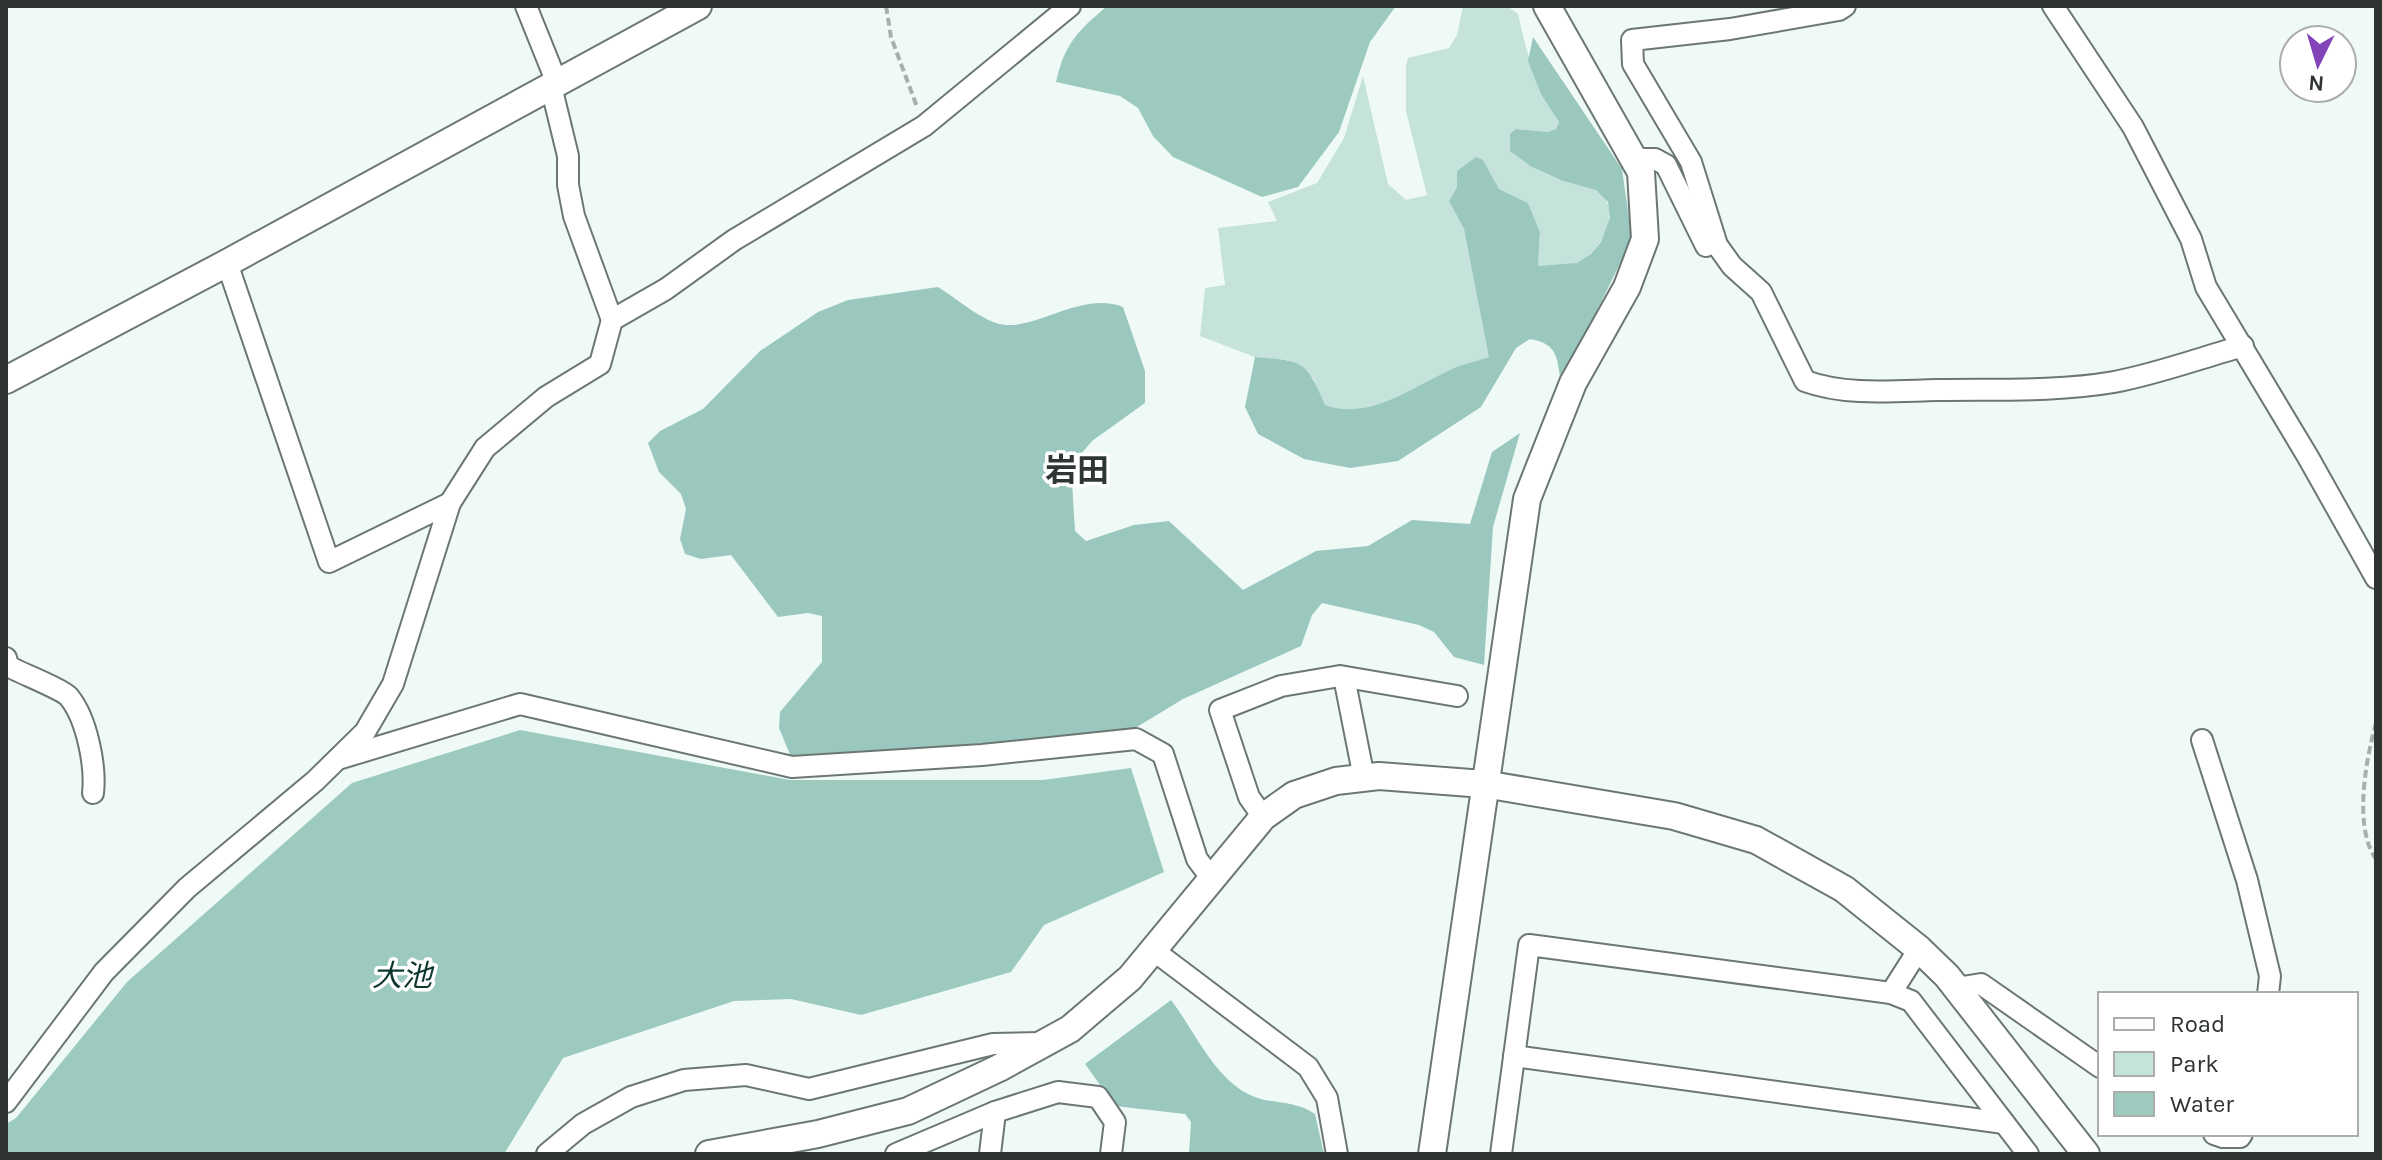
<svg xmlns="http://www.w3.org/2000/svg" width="2382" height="1160" font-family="Karla,'Noto Sans JP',sans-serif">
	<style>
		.green { fill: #c5e2db }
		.forest { fill: #9bc8be }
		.water { fill: #9ccabf }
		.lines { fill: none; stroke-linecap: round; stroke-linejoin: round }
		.minor-casing { stroke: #6c7774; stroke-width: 24 }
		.tertiary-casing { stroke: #6c7774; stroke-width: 30 }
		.path { stroke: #a7b0ae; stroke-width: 4; stroke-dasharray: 8 4; stroke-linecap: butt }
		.minor { stroke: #fff; stroke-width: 20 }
		.tertiary { stroke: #fff; stroke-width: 26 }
		.labels { text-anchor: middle; stroke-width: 7; stroke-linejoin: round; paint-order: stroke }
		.water-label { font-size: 30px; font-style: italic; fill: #0c372f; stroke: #fff }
		.quarter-label { font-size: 32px; font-weight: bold; fill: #2e3735; stroke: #fff }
	</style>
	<rect width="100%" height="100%" fill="#effaf7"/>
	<path class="green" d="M1463,6h44l11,8c9,42 18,71 41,108l-3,7 -8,3 -32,-3 16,38c11,5 23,11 34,15 9,3 22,3 30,8 28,17 7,59 -15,71 -12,6 -30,4 -43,5l2,-34 -12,-29 -29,-14 -16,-29 -26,27 -8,14 15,28 26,128c-10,3 -21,6 -30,9 -43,17 -88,56 -135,40l-12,-28 -25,-18 -33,-3 -55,-21 5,-48 20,-3 -7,-57 59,-7 -9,-19 49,-19 27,-45 19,-62 25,108 18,16 21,-5 -21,-84v-46l2,-7 41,-10 8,-13z"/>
	<g class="forest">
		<path d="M1533,37l89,132 10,70 -71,145c-4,-25 -2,-40 -31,-45l-14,9 -35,59 -83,54 -48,7 -46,-9 -46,-25 -13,-27 10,-50c48,4 51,3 70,48 47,17 92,-22 134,-39 10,-3 21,-6 30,-9l-25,-128 -15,-28 8,-14v-16l19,-14 7,3 16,29 29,14 12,29 -2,34 39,-3 14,-9 10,-12 9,-24 -2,-16 -12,-12 -33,-9 -31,-14 -22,-16v-17l6,-5 32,3 8,-3 3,-7 -18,-28 -13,-33z"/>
		<path d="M938,287c18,11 38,29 58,36 36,12 83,-33 127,-16l22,64v32l-53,38 -21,25 4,65 11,10 48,-16 35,-4 74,69 73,-39 52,-5 44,-26 58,4 22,-72 28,-19 -27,94 -9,138 -30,-8 -20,-25 -15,-7 -97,-22 -10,12 -11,31 -118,53 -56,34 -336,24 -12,-29 1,-16 42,-50v-46l-14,-3 -30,4 -47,-62 -30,4 -16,-5 -5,-15 6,-30 -5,-15 -22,-22 -11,-29 12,-12 43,-22 57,-58 58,-39 30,-12z"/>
		<path d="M1171,1000c24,31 42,77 79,95 21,10 43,4 65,19l9,40h-135l2,-32 -6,-8 -70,-8 -30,-42z"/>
	</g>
	<g class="water">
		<path d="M1107,6h289l-26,36 -31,90 -41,55 -36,10 -89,-40 -20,-21 -15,-28 -18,-12 -64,-14c9,-39 21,-50 51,-76z"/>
		<polygon points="520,730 790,780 1043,780 1131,768 1164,872 1044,925 1011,972 861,1015 791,999 734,1001 563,1058 504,1154 6,1154 6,1124 16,1118 127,982 352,783"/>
	</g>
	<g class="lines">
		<defs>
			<g id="minor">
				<polyline points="526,6 557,83"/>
				<path d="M1845,6l-6,4 -109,19 -98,11 1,24 58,98 26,83 15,21 29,26 44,89c41,15 89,10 132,9 58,-1 119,2 177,-8 43,-8 86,-24 129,-36"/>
				<polyline points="2053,6 2133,127 2191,239 2206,287 2308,457 2376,578"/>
				<polyline points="551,86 568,156 568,185 574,216 612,320"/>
				<polyline points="1633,159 1655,159 1666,165 1706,246"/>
				<polyline points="227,263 329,562 450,503"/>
				<path d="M6,658l2,8c12,7 54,23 61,31 18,22 27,69 24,96"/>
				<polyline points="1344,677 1364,778"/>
				<polyline points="2202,740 2247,880 2270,976 2268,994"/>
				<polyline points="338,759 520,704 792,767 982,755 1136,739 1163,754 1197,859 1212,879"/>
				<polyline points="1263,817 1249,797 1220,710 1281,686 1340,676 1457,696"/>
				<polyline points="1153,950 1308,1067 1327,1098 1337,1154"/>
				<polyline points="1956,988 1981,984 2100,1067"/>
				<polyline points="1891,993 1919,949"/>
				<polyline points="1514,1056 2004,1123"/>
				<polyline points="6,1102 104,972 187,888 315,781 365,732 393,684 450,503 485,448 546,397 600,364 612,320 666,289 734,240 924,126 1070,6"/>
				<polyline points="2214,1134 2223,1137 2240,1137 2242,1134"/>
				<polyline points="547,1154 583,1124 631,1097 684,1080 746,1075 809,1089 993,1044 1041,1043"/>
				<polyline points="896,1154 995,1112 1058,1092 1098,1097 1115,1122 1111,1154"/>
				<polyline points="990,1154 995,1112"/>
				<polyline points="1501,1154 1529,945 1891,993 1911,1001 2028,1154"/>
			</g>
			<g id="tertiary">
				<polyline points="6,380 227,263 698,6"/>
				<polyline points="709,1154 818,1134 908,1111 999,1068 1070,1029 1130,978 1263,817 1294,795 1336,781 1379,776 1484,784 1674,816 1756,840 1844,889 1919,949 1947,976 2086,1154"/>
				<polyline points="1432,1154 1527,499 1573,383 1627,287 1645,239 1641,172 1547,6"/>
			</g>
		</defs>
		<use href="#minor" class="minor-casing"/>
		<use href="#tertiary" class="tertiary-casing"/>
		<g class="path">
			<polyline points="886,6 891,37 917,107"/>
			<path d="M2376,723c-10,36 -23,104 0,136"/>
		</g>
		<use href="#minor" class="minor"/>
		<use href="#tertiary" class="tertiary"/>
	</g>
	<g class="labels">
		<g class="water-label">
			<text x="402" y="986">大池</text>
		</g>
		<g class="quarter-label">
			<text x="1077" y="481">岩田</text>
		</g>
	</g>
	<rect width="2382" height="1160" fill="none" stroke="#2f3433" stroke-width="16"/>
	<rect x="2098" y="992" width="260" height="144" fill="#ffffff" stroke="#acaead" stroke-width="2"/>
	<rect x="2114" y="1018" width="40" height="12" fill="#ffffff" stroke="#acaead" stroke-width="2"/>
	<text x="2170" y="1032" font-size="24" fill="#2f3433">Road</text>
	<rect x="2114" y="1052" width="40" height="24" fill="#c5e2db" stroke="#acaead" stroke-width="2"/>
	<text x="2170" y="1072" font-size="24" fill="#2f3433">Park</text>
	<rect x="2114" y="1092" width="40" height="24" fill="#9ccabf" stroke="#acaead" stroke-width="2"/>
	<text x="2170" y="1112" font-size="24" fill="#2f3433">Water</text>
	<g transform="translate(2318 64) rotate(185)"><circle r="38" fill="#ffffff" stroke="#acaead" stroke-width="2"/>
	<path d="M0-6L14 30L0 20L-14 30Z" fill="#8444b9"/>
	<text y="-12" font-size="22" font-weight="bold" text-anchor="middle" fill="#2f3433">N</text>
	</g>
</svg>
